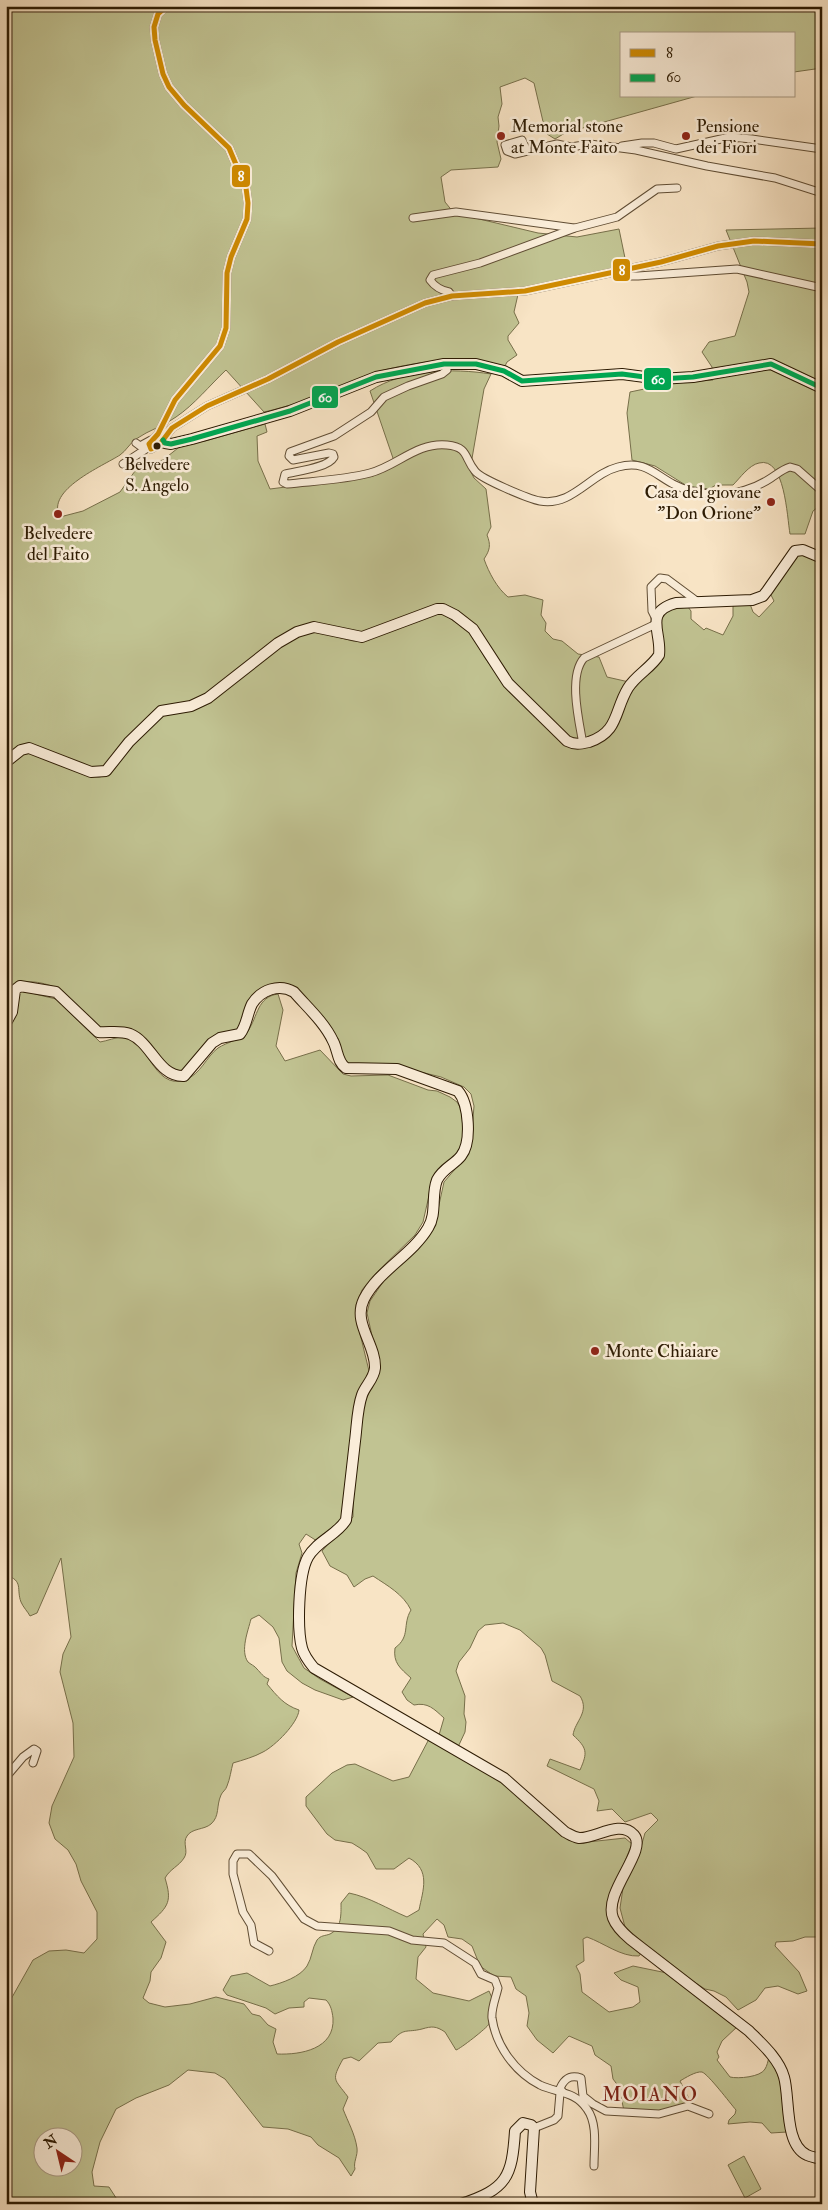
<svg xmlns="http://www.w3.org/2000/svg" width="828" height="2210" font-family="'IM FELL Double Pica',serif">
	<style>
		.green { fill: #c1c392; stroke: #776f4a; fill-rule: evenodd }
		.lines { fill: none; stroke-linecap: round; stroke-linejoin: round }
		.street-casing { stroke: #604d34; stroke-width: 9 }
		.secondary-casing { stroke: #2d1b03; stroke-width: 12 }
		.street { stroke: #faedd9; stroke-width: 7 }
		.secondary { stroke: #faedd9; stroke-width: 10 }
		.bus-1-casing { stroke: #faedd9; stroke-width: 9 }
		.bus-2-casing { stroke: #faedd9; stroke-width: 9 }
		.bus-1 { stroke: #cf8a01; stroke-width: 5 }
		.bus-2 { stroke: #00a651; stroke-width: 5 }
		.poi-dot { fill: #8f2418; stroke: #faedd9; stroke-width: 2 }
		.bus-dot { fill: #2d1b03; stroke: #faedd9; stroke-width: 2 }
		.labels { text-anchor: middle; stroke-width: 5; stroke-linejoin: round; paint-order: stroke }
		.bus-label { font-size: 17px; fill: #2d1b03; stroke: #faedd9 }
		.poi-label { font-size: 18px; fill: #2d1b03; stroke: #faedd9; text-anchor: start }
		.quarter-label { font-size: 20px; letter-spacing: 1px; fill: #7a1f14; stroke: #faedd9 }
		.line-badge { stroke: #faedd9; stroke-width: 2 }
		.badge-label { font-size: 14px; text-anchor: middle; font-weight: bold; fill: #fff }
	</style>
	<rect width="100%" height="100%" fill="#f8e4c5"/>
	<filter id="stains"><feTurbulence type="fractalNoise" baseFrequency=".004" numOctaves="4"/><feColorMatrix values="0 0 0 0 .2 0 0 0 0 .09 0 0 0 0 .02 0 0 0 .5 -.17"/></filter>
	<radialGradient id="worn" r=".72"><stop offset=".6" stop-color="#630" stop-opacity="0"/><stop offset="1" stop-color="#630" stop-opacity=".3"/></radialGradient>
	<g class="green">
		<path d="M6,6h816v62l-28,4v-38h-172v62h75l-132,37 -10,6 -8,-5 -2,-4 -11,-47 -9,-5 -25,9 2,17 -4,13 1,9 -2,16 4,17 -3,8 -47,3 -10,7 4,25 9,11 84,20 39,4 42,-8 6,29 -7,10 -96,20 -3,2 -5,22 5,11 -11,13v4l9,15 -10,7 -2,4 -4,1c-29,-15 -89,-4 -121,4 -13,3 -26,10 -39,16 -26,10 -50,19 -77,25l-38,-42c-16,15 -32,35 -50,47 -12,9 -27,13 -40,22 -6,4 -10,12 -16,16 -17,11 -75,35 -60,62l23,-6 37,-19 15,-21 11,-7 17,-4 20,-16 22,-3 60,-17 2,8 -10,4 1,25 12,28 103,-13 22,-12 -25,-73c34,-22 82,-23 121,-17l-7,15 -14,81 4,8 12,11 5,38 -4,8c4,10 3,15 -3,24 5,14 13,29 24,38l17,-2 18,5 -2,15 5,8 -1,8 8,8 9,2 16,13 21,3 8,20 22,5 -23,47 -24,11 -13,-2 -59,-57 -19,-27 -47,-48 -82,28 -47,-11 -117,77 -32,7 -62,61 -12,1 -54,-23 -32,11z"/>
		<path d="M822,228v276l-9,7 -8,23h-15c-3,-17 -5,-78 -31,-71 -10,2 -19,15 -26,22h-17l-7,4 -22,-3 -32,-20 -23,-6 -5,-47 3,-21 43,-9 40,-3 -1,-13 -10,-15 7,-10 26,-6 14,-44 -2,-10 -21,-52z"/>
		<path d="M799,554h5l18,8v1373l-4,2h-13l-12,4 -17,1 -1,4 24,26 8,19 -9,3 -20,-8 -13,2 -9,12 -18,10 -12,-13 -12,-6 -9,-2 -31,-20 -49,-42 -5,-19 3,-20 16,-34 6,-21 13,-13 -7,-7 -26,9 -13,-13 -15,2 2,-10 -5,-12 -47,-23 3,-7 30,11c8,-18 7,-22 -7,-35 2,-14 17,-23 7,-39l-28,-15 -7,-26 -4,-7 -21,-18 -17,-7 -18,2 -7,6 -8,17 -11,14 -3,9 9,25 -1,18 2,8 -1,10 -7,15 -19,-12 5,-17c-10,-9 -16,-16 -30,-13l-7,-5 -5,-8 9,-14c-11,-10 -18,-15 -16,-30 16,-12 7,-23 16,-38 -8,-16 -23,-24 -38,-34l-8,3 -11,8 -7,-12 -17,-9 -8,-15 31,-34v-17l9,-90 15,-39 -1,-17 -9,-41 3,-12 13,-19 46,-50 6,-9 9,-41 24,-28 4,-23 2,-25 -3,-12 -7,-7 -23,-10 -53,-13h-40l-51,-75c-11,-7 -17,-7 -29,-4l-27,41 -58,46 -13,-4 -19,-22 -51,-18 -36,-36c-15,-9 -38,-15 -53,-5l-5,27v-247l17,-13 6,-2 61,24 9,1 9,-2 24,-30 31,-30 47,-13 70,-56 18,-10 16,-5 39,10h10l67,-26 12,-2 28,19 15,26 20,28 59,58c10,5 16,5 26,2 29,-9 27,-27 38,-50 5,-13 21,-25 30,-36v-34l7,-16 23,-3 3,4v8l13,11 2,-2 17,7 10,-19v-11l17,-1 3,8 6,5 15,-16 -4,-8z"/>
		<path d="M27,989l8,5 21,5 44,43c7,-1 16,-5 23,-5 24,-1 30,54 62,43 16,-6 21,-23 33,-32 9,-6 25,-9 30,-17 10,-15 9,-34 30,-37l5,16 -7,36 9,15 35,-11 23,24 8,2 37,-1 40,15 9,1 13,6 7,5 4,7 3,21 -3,19 -28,29 -10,44 -8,13 -42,41 -11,14 -6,15v12l13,54 -15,36 -12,112 -25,22 -11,-7 -7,10 3,9 -6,20 -4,73 12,22 16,11 33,18 -10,3 -28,-10 -13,-7 -15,-12 -5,-9 -3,-24 -6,-11 -14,-12 -8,4c-3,12 -11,32 -3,43 2,2 7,4 9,7 4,4 6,8 12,10l-2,5c10,12 17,21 32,26 -1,13 -24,36 -36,42 -9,5 -20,8 -30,11 -2,7 -3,16 -6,23 -1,4 -5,6 -6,9 -5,11 -1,21 -10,29 -7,6 -19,4 -24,12 -5,7 2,15 -3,22 -5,8 -14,11 -19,20 7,23 4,28 -14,44l15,20 -5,16 -10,14 -1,9 -7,17 6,5 16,4 25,-3 26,-7 28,7 8,10 8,2 8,9 8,4 -3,13 4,12c24,1 58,-5 56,-36 -1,-7 -2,-13 -7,-18l-17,-2 -5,4v5l-15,1 -14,6 -9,-6 -39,-13 -4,-5 8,-14 16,-3 23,13c12,-3 30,-9 37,-20 5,-8 5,-18 10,-26 4,-5 8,-4 13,-6 12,-6 11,-20 11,-31l8,-10c20,4 39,16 58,24l12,-7c4,-20 12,-40 -10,-52l-15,11h-18l-9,-16 -7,-5 -8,-5 -17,-3 -8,-6 -21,-28v-9l26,-24 15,-8 8,-1 38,17 16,-4 20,-38 81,48 48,44 30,11 37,-4 7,6 -23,56 -1,12 33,41 -2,3c-18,1 -35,-13 -52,-19l-4,2 1,22 -8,5 4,8 2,18 27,20 24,-5 7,-5 -2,-15 -17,-7 -7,-7 19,-7 34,7 71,53 -16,15 -5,11 2,5 -2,3 13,17c8,2 31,0 35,-8 2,-3 3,-8 4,-12 16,27 15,44 18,75l-16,1 -9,-10 -12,-1 -22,2 1,-4 6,-6 1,-4c-6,-7 -28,-36 -34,-38 -6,-1 -17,6 -22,9l10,20 -21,12 -45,-2 -5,-24 -6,-8 -2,-13 -16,-11 -3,-9 -23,-10 -16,17 -16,-13 -10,-14 2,-13 -3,-17 -10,-7 -5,-12 -17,-1 -14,-10 -8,-20 -10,-7 -14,-2 -4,-12 -7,-6 -14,15 3,13 -8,10 -2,22 17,14 36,8 20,-10 3,7 -3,26c-2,4 -29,25 -33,26l-11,-18c-9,-6 -13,-6 -23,-3 -16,4 -18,-2 -31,13l-13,1 -19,18 -8,-4 -8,2c-12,22 -9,19 5,38l-5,12c5,13 12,25 14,39 1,8 -4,14 -2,21l-4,7 -12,-18 -21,-13 -7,-8 -23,-8 -25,-2 -38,-48 -10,-6 -27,-3 -19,15 -33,13 -20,11 -16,33 -8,30 2,14 15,1 11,17h-114v-196l27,-48 16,-9 17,-1 18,3 13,-14v-27l-16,-31 -5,-17 -8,-14 -13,-11 -6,-16 3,-17 22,-49 -1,-34 -13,-51 3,-18 8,-17 -10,-79 -24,55 -7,3c-2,-4 -7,-9 -9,-14 -5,-13 3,-21 -15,-27v-548l11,-34zM42,2138h30v30h-30z"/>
		<polygon points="744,2156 761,2189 745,2198 728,2165"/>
	</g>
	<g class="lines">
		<defs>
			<g id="street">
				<polyline points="167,6 158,14 154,27 155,40 163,74 169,87 184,105 229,148 246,188 248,203 247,219 231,257 227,273 226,328 220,346 175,400 158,434 149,444 151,449 160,444 172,428 207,406 268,379 338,342 425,303 452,296 525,291 661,262 718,246 754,241 822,244"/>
				<polyline points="622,146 642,143 654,143 676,149 730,137 752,139 822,149"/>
				<polyline points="527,151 522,140 505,145 507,151 515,154 557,144 571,147 590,144 636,150 707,166 775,178 822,193"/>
				<polyline points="413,218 456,212 574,228"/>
				<polyline points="615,272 622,276 638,276 737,269 822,288"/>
				<path d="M452,296l-3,-4c-9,-2 -14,-5 -19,-12l3,-5 47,-12 95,-35 42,-11 40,-28 20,-1"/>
				<path d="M444,364l3,6 -5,4 -34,12 -24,11 -13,15 -37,24 -44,16 -1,4 4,4 36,-7 4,1 1,3c-6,11 -37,14 -49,17l-2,8 4,2c27,-3 57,-4 83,-11 27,-7 47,-31 77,-28 22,2 17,13 28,26 6,8 54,28 65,30 32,6 50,-27 78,-34 26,-7 35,6 55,17 13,7 30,10 44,10 18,1 39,-6 54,-16 6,-4 12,-9 19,-11l7,2 25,22"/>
				<polyline points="136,443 140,446 151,440"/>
				<polyline points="123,464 149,447"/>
				<polyline points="656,619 652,611 651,587 660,578 667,579 698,602"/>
				<path d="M583,744c-4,-23 -15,-68 1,-86l72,-34"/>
				<polyline points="6,1777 23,1757 34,1749 37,1751 33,1763"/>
				<path d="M269,1951l-15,-8 -3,-18 -8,-13 -10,-38v-13l4,-7h12l23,22 32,43 13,7 72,5 23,9 32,3 31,20 6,11 14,6 3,8c-2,9 -7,21 -6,30 4,28 23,54 48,67 17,8 35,6 47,24 11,15 7,39 7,57"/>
				<path d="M559,2091c4,-11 10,-17 22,-13l2,18 10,8 13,7 53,3 29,-8 21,8"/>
				<polyline points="534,2128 554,2120 558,2116 560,2093 562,2091"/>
			</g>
			<g id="secondary">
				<polyline points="163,440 165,443 171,444 192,439 290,411 376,377 444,364 476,364 504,371 522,381 622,374 660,379 693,377 771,364 822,388"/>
				<path d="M6,762l15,-12 8,-2 62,24 15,-1 23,-29 32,-31 30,-5 17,-8 70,-55 19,-11 17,-5 48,10 75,-28h6l12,6 18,14 35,54 59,58c8,4 13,3 22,1 30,-10 25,-31 39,-54 8,-13 23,-20 31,-33 3,-23 -16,-43 17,-52l76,-3 11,-4 4,-5 28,-40 8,-1 19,8"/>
				<path d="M6,1023l6,-11 3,-22 5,-4 36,6 42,40c11,1 21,-2 32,2 22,9 28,43 54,42l28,-33 8,-5 20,-4c7,-9 7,-20 12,-30 9,-14 27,-21 42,-12 13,15 30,30 39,49 5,9 4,21 13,27l51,1 61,22c11,13 14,51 3,65 -7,9 -18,12 -24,24 -6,15 0,34 -9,48 -16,27 -50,43 -64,71 -12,24 12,45 11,69 -1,11 -10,18 -13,27 -5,14 -5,31 -7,46 -3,26 -6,52 -9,79 -9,15 -29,21 -38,37 -10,18 -11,72 -6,91 2,8 7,14 12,20l190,110 61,54c4,2 8,5 14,6 16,1 41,-19 55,-3 14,16 -31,57 -21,83 3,8 10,15 17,21l119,92c13,13 30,28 35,46 6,20 0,68 23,78 4,2 10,3 15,4"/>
				<path d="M461,2204c46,-15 51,-27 54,-73l8,-8 8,2 3,3 -4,64 3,12"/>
			</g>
		</defs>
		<use href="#street" class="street-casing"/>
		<use href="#secondary" class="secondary-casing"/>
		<use href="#street" class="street"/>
		<use href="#secondary" class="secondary"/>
		<defs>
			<polyline id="bus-1" points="167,6 158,14 154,27 155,40 163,74 169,87 184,105 229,148 246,188 248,203 247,219 231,257 227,273 226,328 220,346 175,400 158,434 149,444 151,449 160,444 172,428 207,406 268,379 338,342 425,303 452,296 525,291 661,262 718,246 754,241 822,244"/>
			<polyline id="bus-2" points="163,440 165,443 171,444 192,439 290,411 376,377 444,364 476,364 504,371 522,381 622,374 660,379 693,377 771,364 822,388"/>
		</defs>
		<use href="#bus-1" class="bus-1-casing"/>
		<use href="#bus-2" class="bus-2-casing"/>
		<use href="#bus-1" class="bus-1"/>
		<use href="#bus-2" class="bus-2"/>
	</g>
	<g class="poi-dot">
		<circle cx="501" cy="136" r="5"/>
		<circle cx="686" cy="136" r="5"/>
		<circle cx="771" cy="502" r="5"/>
		<circle cx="58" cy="514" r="5"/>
		<circle cx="595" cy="1351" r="5"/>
	</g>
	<circle class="bus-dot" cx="157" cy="446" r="4.5"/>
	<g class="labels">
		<g class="bus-label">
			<text x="157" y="470">Belvedere<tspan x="157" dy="21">S. Angelo</tspan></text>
		</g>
		<g class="poi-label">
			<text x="511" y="132">Memorial stone<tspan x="511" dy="21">at Monte Faito</tspan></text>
			<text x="696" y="132">Pensione<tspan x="696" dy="21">dei Fiori</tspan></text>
			<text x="761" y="498" text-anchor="end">Casa del giovane<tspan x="761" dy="21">"Don Orione"</tspan></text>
			<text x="58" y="539" text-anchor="middle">Belvedere<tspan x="58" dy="21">del Faito</tspan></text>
			<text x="605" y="1357">Monte Chiaiare</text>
		</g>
		<g class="quarter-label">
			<text x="650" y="2101">MOIANO</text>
		</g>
	</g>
	<g class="line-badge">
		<rect x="231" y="164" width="20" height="24" rx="5" fill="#cf8a01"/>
		<rect x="612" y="258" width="19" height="24" rx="5" fill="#cf8a01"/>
		<rect x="643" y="367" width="29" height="24" rx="5" fill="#00a651"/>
		<rect x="311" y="385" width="28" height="24" rx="5" fill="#00a651"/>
	</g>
	<g class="badge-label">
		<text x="241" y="181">8</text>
		<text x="622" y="275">8</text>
		<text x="658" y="384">60</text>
		<text x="325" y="402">60</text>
	</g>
	<rect width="828" height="2210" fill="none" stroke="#f8e4c5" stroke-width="25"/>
	<rect x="8" y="8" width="813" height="2195" fill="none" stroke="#2d1b03" stroke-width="2.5"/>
	<rect x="12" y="12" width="803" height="2185" fill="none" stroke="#2d1b03"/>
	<rect x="620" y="32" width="175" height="65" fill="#faedd9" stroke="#a89983"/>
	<rect x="630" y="49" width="25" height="8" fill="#cf8a01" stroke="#a89983"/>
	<text x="666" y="58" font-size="15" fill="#2d1b03">8</text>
	<rect x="630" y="74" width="25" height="8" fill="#00a651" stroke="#a89983"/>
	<text x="666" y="82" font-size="15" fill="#2d1b03">60</text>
	<g transform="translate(58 2152) rotate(325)"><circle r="24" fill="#faedd9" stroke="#a89983"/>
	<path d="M0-4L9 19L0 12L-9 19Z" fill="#8f2418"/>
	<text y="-8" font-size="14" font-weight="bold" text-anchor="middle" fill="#2d1b03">N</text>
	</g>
	<rect width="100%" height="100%" filter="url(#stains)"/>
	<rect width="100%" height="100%" fill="url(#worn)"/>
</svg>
